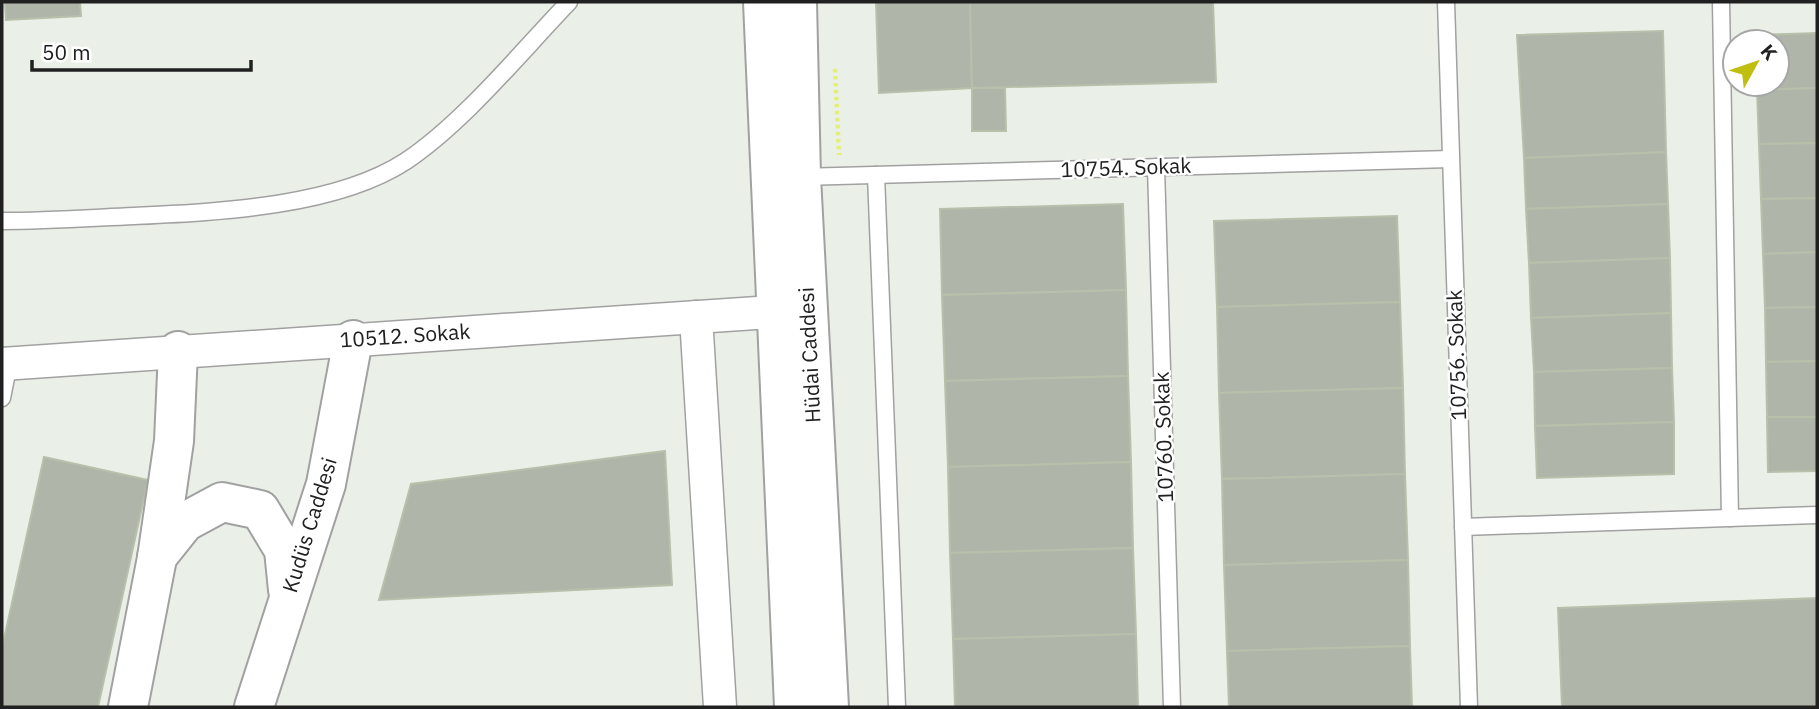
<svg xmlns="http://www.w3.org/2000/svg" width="1819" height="709" font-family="'IBM Plex Sans',sans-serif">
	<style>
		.building { fill: #b0b5aa; stroke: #b7c0ab; stroke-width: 2 }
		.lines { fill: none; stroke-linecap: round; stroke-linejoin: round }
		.service-casing { stroke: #a1a1a1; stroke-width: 19 }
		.minor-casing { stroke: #a1a1a1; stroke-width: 35 }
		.tertiary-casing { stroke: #a1a1a1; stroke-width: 42 }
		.path { stroke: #e4ef79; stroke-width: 4.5; stroke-dasharray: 3.5 3.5; stroke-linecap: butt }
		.service { stroke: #fff; stroke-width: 16 }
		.minor { stroke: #fff; stroke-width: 32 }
		.tertiary { stroke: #fff; stroke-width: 38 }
		.labels { text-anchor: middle; stroke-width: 5; stroke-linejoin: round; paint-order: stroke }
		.street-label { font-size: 21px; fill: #202020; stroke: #fff }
	</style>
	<rect width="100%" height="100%" fill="#eaf0e7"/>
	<g class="building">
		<polygon points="5,2 80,2 81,16 6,20"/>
		<polygon points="876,2 970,2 972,88 879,93"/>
		<polygon points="970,2 1213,2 1216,82 972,88"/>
		<polygon points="1663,31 1666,152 1524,158 1517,35"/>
		<polygon points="1817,33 1817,88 1757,90 1757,84 1777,84 1777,42 1755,42 1755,35"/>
		<polygon points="972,88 1005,88 1006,131 972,131"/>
		<polygon points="1817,88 1817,143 1759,144 1757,90"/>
		<polygon points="1817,143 1817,198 1761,199 1759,144"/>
		<polygon points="1666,152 1668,204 1526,209 1524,158"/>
		<polygon points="1817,198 1817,252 1763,254 1761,199"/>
		<polygon points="1123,204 1126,290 942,295 940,209"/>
		<polygon points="1668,204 1670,258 1529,263 1526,209"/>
		<polygon points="1397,216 1400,302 1217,307 1214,221"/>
		<polygon points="1817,252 1817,307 1765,308 1763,254"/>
		<polygon points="1670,258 1671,313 1531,318 1529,263"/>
		<polygon points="1126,290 1128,376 945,381 942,295"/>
		<polygon points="1400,302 1403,388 1219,393 1217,307"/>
		<polygon points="1817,307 1817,361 1766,362 1765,308"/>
		<polygon points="1671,313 1672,368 1534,372 1531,318"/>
		<polygon points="1817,361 1817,417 1767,417 1766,362"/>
		<polygon points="1672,368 1674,422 1535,426 1534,372"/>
		<polygon points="1128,376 1131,462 948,467 945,381"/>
		<polygon points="1403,388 1405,474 1222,479 1219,393"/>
		<polygon points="1767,417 1817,417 1817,471 1768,472"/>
		<polygon points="1674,422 1674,474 1537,478 1535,426"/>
		<polygon points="665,451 672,585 379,600 411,484"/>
		<polygon points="44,457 148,480 98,707 2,707 2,648"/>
		<polygon points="1131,462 1133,548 950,553 948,467"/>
		<polygon points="1405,474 1408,560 1224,565 1222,479"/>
		<polygon points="1133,548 1136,634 953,639 950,553"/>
		<polygon points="1408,560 1410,646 1227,651 1224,565"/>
		<polygon points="1817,598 1817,707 1562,707 1558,608"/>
		<polygon points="1136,634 1138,707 955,707 953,639"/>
		<polygon points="1410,646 1412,707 1229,707 1227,651"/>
	</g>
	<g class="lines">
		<defs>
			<g id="service">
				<polyline points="1446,2 1469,707"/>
				<polyline points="1721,2 1730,518"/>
				<polyline points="1156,167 1172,707"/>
				<polyline points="876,175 897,707"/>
				<polyline points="801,177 1450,159"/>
				<path d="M2,221c44,0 88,-3 132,-5 83,-4 202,-9 272,-55 58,-39 114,-108 163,-159"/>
				<polyline points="2,398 9,363"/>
				<polyline points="1463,527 1817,515"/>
			</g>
			<g id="minor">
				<polyline points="696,317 720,707"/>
				<polyline points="2,364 800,310"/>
			</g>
			<g id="tertiary">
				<polyline points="763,2 794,707"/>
				<polyline points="797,2 801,177 829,707"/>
				<polyline points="157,557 185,522 222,502 260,510 284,550 288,590"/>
				<polyline points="128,707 157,558 174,441 178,351"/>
				<polyline points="254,707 326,484 353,340"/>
			</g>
		</defs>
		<use href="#service" class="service-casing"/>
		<use href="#minor" class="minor-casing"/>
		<use href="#tertiary" class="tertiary-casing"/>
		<polyline class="path" points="835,69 839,155"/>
		<use href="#service" class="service"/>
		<use href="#minor" class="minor"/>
		<use href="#tertiary" class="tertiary"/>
	</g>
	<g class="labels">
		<g class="street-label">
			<text transform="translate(1126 168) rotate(-2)" y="7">10754. Sokak</text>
			<text transform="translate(405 336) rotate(-4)" y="7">10512. Sokak</text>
			<text transform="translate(810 355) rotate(-93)" y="7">Hüdai Caddesi</text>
			<text transform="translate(1457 355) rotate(-92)" y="7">10756. Sokak</text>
			<text transform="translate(1164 437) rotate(-92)" y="7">10760. Sokak</text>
			<text transform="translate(310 525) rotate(-73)" y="7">Kudüs Caddesi</text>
		</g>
	</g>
	<rect width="1819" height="709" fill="none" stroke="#202020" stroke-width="7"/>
	<g transform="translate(1756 63) rotate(50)"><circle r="33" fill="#ffffff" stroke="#a6a6a6" stroke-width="2"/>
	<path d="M0-5L12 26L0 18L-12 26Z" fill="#c0be10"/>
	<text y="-10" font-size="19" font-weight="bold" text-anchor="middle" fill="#202020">K</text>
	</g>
	<path d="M32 60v10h219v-10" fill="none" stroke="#202020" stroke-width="3.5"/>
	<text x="42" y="60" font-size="21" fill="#202020" stroke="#ffffff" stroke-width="5" paint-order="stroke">50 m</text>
</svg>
